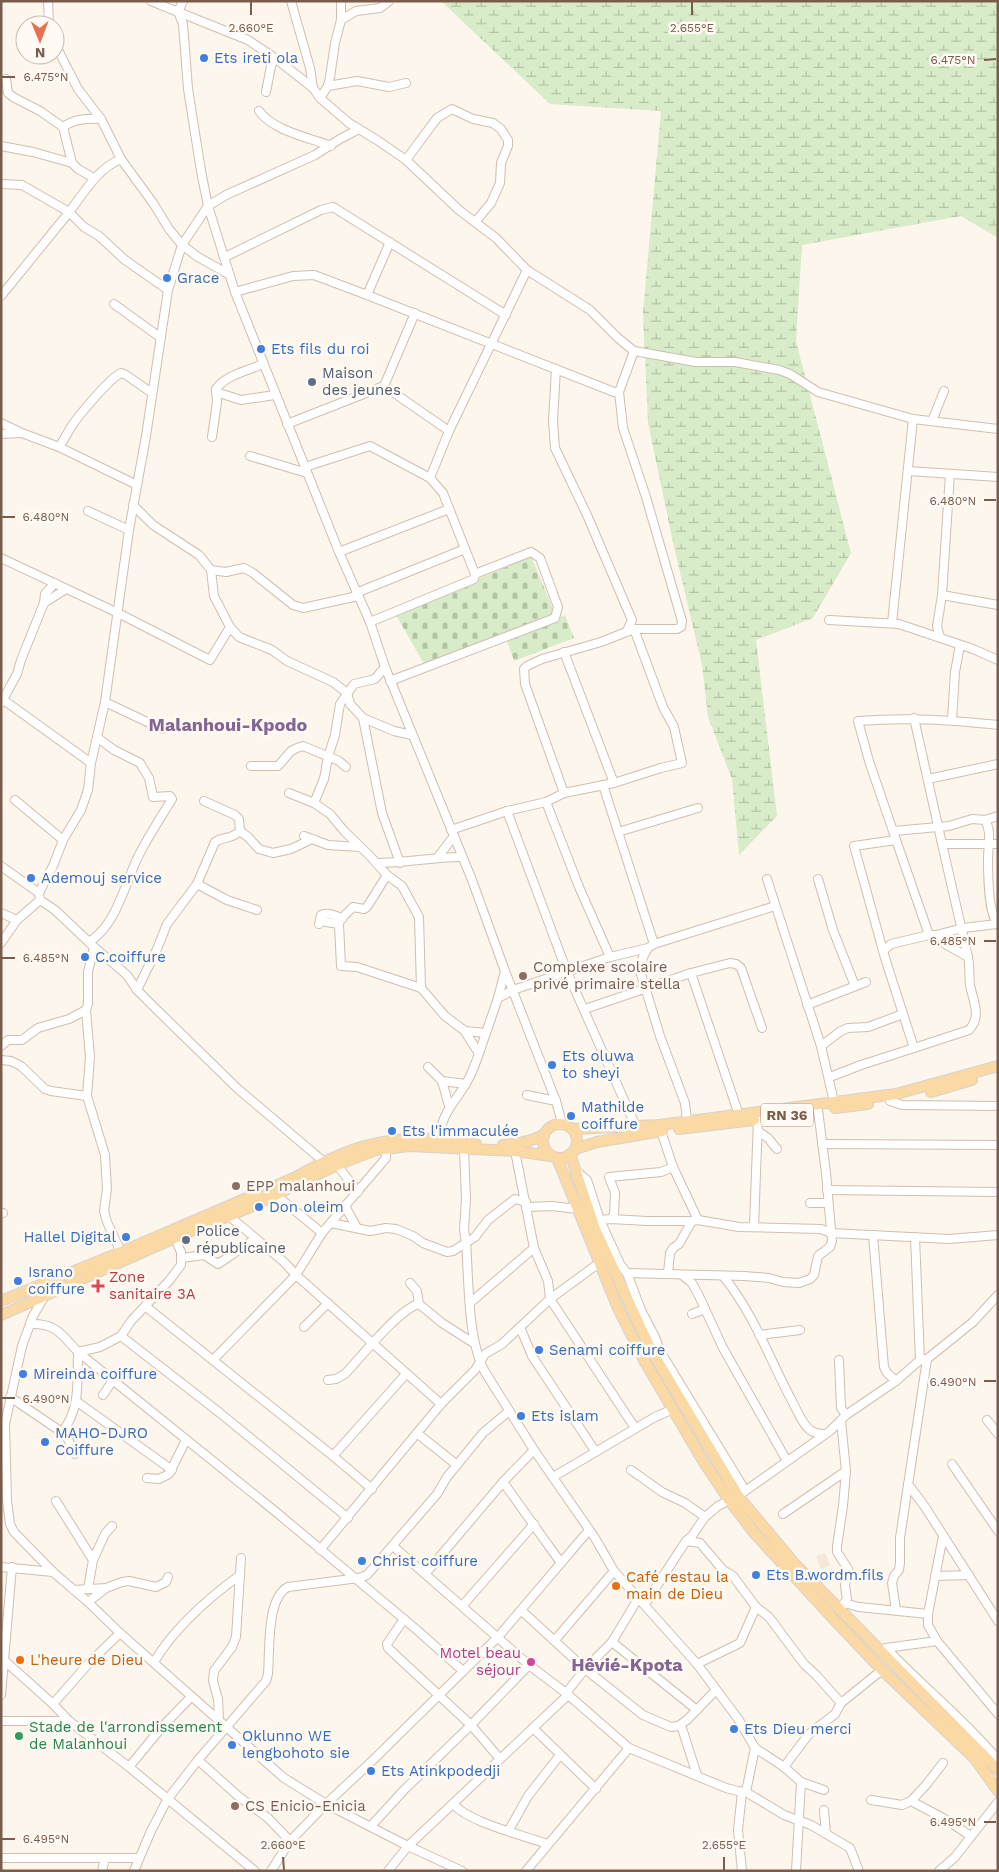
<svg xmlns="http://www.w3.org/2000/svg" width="999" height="1872" font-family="'Work Sans',sans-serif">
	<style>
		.residential { fill: #f5e8da }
		.wetland { fill: url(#wetland-marsh) }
		.cemetery { fill: url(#cemetery-stones) }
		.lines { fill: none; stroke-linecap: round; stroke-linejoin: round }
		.minor-casing { stroke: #d1beb0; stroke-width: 10 }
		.major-casing { stroke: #dad1cd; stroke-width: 12 }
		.minor { stroke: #fff; stroke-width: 8 }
		.major { stroke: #fbd9a5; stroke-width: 10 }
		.ticks { fill: none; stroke: #7a5c4d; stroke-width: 2 }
		.shop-dot { fill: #3f7fe0; stroke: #fffaf3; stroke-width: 2 }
		.service-dot { fill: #5c6f8a; stroke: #fffaf3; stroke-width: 2 }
		.education-dot { fill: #8d6e63; stroke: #fffaf3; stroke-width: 2 }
		.health-dot { fill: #e0444e; stroke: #fffaf3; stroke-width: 2 }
		.food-dot { fill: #e8710a; stroke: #fffaf3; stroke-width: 2 }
		.hotel-dot { fill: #d1479c; stroke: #fffaf3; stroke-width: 2 }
		.leisure-dot { fill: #2e9e5b; stroke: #fffaf3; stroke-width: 2 }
		.labels { text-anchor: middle; stroke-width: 5; stroke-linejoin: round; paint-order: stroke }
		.shield { fill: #fffaf3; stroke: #a28b7f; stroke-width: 1 }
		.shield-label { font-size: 14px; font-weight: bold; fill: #7a5c4d }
		.shop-label { font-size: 15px; fill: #366cbe; stroke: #fffaf3; text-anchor: start }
		.service-label { font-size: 15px; fill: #4e5e75; stroke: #fffaf3; text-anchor: start }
		.education-label { font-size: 15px; fill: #785e54; stroke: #fffaf3; text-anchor: start }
		.health-label { font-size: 15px; fill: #be3a42; stroke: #fffaf3; text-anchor: start }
		.food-label { font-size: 15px; fill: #c56008; stroke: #fffaf3; text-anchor: start }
		.hotel-label { font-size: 15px; fill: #b23c85; stroke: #fffaf3; text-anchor: end }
		.leisure-label { font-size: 15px; fill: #27864d; stroke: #fffaf3; text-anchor: start }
		.quarter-label { font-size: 18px; font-weight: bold; fill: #846695; stroke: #fffaf3 }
		.ticks-label { font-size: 12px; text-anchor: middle; fill: #7a5c4d; stroke: #fffaf3; stroke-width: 5; stroke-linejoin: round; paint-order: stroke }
	</style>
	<defs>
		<pattern id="wetland-marsh" width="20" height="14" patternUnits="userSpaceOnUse" patternTransform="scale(1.25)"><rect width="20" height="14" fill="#d8ecc9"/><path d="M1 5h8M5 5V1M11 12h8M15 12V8" fill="none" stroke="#b4c2a5"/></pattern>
		<pattern id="cemetery-stones" width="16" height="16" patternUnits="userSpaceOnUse" patternTransform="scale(1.25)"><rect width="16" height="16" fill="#d8ecc9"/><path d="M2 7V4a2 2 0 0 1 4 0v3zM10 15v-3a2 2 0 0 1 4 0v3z" fill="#b4c2a5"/></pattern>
	</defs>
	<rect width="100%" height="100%" fill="#fdf6ec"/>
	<polygon class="residential" points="825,1553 830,1565 821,1570 816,1556"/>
	<polygon class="wetland" points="441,1 998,1 998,238 961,216 802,245 796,341 851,553 813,618 756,640 777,816 739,855 732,779 708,717 702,665 674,547 648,423 643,313 661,111 550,104"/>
	<g class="cemetery">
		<polygon points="531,556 555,614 424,664 396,615"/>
		<polygon points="565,615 574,638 514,661 506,638"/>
	</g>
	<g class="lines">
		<defs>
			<g id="minor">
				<polyline points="48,1 49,25"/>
				<polyline points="151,1 248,40 275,58 313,88 320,98 349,123 377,140 406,160 459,210 496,238 527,270 590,310 618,338 634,351 696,362 735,362 779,370 790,374 818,392 913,419 998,429"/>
				<polyline points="183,1 178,12 183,24 188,89 201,171 208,206 235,292 339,552 370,622 385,667 472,880 505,971 556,1101 562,1123"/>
				<polyline points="291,1 310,68 313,88"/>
				<polyline points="341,20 356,11 380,8 389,1"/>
				<polyline points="55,44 78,89 101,119 121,159 153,203 169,229 182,245 198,257 230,275"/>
				<polyline points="6,79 8,93 13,97 40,111 63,127 72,163 78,169 94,178"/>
				<polyline points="328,86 357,81 389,87 406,83"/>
				<polyline points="266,92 271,66 275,58"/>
				<polyline points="320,98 328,86 330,77 335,43 341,20 341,1"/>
				<path d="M259,111c15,20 48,26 72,35"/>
				<path d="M63,127c10,-8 26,-9 38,-8"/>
				<polyline points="1,146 33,152 72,163"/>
				<polyline points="406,160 437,118 452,109 473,119 493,123 501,129 508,140 508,146 501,163 500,183 491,203 476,221"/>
				<polyline points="1,184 22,185 69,212 84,227 99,236 125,260 168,290"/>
				<polyline points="225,257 321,210 333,207 506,315"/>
				<polyline points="235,292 293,276 314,275 367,295 614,392 619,392"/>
				<polyline points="367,295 390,242"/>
				<path d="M1,296c22,-27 44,-54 65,-80 18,-22 29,-46 55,-57"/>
				<polyline points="114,304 161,338"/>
				<polyline points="556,369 553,421 555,448 587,515 632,620 627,631"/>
				<polyline points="384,386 449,431"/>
				<polyline points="216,392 241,400 275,395"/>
				<polyline points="932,421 944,391"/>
				<polyline points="1,423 20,432"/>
				<polyline points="287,424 384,386 415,313"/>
				<polyline points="1,434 22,433 59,447 137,485"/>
				<path d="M212,437l5,-35 -1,-13c10,-14 31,-18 47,-25"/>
				<path d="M59,447c4,-6 8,-13 12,-20 7,-11 39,-49 50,-54l5,2 26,18"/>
				<polyline points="250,456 307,473"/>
				<polyline points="305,467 370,446 430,478 443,493 475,574"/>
				<polyline points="908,471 998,477"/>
				<polyline points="950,474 942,595 998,605"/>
				<polyline points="430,478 449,431 527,270"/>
				<polyline points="133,505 153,525 199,555 211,570 214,596 230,627"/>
				<polyline points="88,511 129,530"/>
				<polyline points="339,552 449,509"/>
				<polyline points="1,558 118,613 210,660 230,627 239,637 272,650 287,661 333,682 347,693 350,704 363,718 394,731 412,735"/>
				<polyline points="211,570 226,572 244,568 253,573 293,605 303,608 358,596"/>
				<polyline points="356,593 465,549"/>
				<polyline points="44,603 45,594 55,583"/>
				<polyline points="829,620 899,624 973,649 998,660"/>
				<polyline points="370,622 474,579 475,574 531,552 540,558 558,607 555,618 390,681"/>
				<polyline points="892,623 913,419"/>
				<polyline points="940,637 937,626 942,595"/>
				<polyline points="564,652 614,783"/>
				<polyline points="1,698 91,763"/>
				<polyline points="105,702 162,729"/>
				<polyline points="1,703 17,674 21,660 44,603 66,589"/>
				<polyline points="363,718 382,813 400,863"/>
				<polyline points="914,718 942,844 998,844"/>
				<polyline points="952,720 955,672 960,645"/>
				<polyline points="251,766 278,766 291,751 297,748 303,746 339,761 346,767"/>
				<polyline points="928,779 998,764"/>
				<polyline points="603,785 654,944"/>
				<polyline points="289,793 314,803 330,814 345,832 369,855 387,875 402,886 419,917 421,988 445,1016 465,1031 486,1033 498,998 513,990 610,957 648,948 654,944 775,906"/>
				<polyline points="564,793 525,684 524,669 527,666 542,659 601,642 634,629 677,629 681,627 682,621 646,497 623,428 619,392 634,351"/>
				<polyline points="15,800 63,840"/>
				<polyline points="546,802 579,887 610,957"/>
				<polyline points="314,803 324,779 328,757 335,735 340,704 354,684 375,679 385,667"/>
				<polyline points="507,811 567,972 636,1127"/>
				<path d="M985,820c7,11 3,26 3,39 0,15 0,55 10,65"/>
				<polyline points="451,830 507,811 546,802 564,793 614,783 661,768 682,763 674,727 663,707 634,629"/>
				<polyline points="240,831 248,837 259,849 273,853 291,849 312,839"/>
				<polyline points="894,831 949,826 972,819 985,820 998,816"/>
				<polyline points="618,832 698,808"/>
				<polyline points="304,836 328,845 360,847"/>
				<polyline points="942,844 968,957"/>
				<polyline points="438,857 454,836"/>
				<path d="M376,863c29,0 57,-6 85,-6"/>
				<polyline points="1,866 39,893 40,900 55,910 94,947 127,975 137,990 155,1008 238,1089 323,1161"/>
				<polyline points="387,875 367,907 364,909 353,907 340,920 339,924 341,966 357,967 421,988"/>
				<polyline points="767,879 821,1046 834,1102"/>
				<polyline points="818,879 833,930 855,986"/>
				<polyline points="197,884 227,900 257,910"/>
				<polyline points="39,893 53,866 63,840 81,810 88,790 91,763 105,702 129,530 146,436 168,290 182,245 208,206 226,195 315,155 340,139 359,129"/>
				<polyline points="1,913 17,920"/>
				<polyline points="320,921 339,924"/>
				<path d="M319,924l2,-9c6,-3 15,0 21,4"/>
				<polyline points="931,935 936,935 963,928 997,924"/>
				<path d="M89,942c27,-17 35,-55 48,-83 10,-21 23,-40 35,-60l-2,-3 -17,1 -4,-19 -9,-15 -26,-13 -16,-12"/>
				<polyline points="1,943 17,920 40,900"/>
				<polyline points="94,947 88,972 88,1004 86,1010 90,1057 87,1096 105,1155 107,1189 104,1211 107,1222 121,1252"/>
				<polyline points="648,948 643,957 641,974 660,1036 685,1103 687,1121"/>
				<polyline points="883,951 891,944 929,935 896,840"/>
				<polyline points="691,973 739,1115"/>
				<path d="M137,990l20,-41 10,-25 30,-40 18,-42c9,-6 16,-2 25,-11l-1,-12 -4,-4 -31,-14"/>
				<polyline points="498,998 505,971"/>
				<polyline points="807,1005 866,982"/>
				<polyline points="585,1009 691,973 730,963 736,964 741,968 762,1028"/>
				<polyline points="464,1030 478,1052"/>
				<polyline points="1,1046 8,1040 22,1040 38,1028 69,1019 86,1010"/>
				<polyline points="821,1046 841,1031 848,1028 868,1027 903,1014"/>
				<path d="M914,1048l55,-18c13,-14 4,-29 1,-45 -1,-9 0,-19 -2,-28l-39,-22"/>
				<polyline points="1,1060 11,1061 21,1066 45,1089 51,1091 87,1096"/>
				<polyline points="428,1067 442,1081 449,1106"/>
				<path d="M830,1077l31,-12 53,-17 -29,-90 -31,-112 42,-6 -27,-79 -11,-40c49,-4 91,-1 140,4"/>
				<polyline points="442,1081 466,1084"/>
				<polyline points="527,1095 556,1101"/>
				<polyline points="890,1101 902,1105 998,1106"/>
				<polyline points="661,1131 673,1167 698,1220"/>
				<polyline points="759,1132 768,1138 777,1149"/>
				<path d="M439,1139c3,-31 21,-40 32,-65 6,-13 10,-27 15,-41"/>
				<polyline points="822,1144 998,1145"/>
				<path d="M464,1149l2,50 -2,31 2,12c3,37 1,97 19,130l49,78 61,88 19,33 83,93 42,56 16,28 29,19 17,15 23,8"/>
				<polyline points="515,1151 534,1248 548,1281 550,1299 635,1428"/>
				<polyline points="337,1165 358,1192"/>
				<polyline points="575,1170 587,1180 600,1220 620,1264 627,1273 641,1310 655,1337 660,1351 745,1490"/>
				<polyline points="827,1190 998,1192"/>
				<polyline points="276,1195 322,1233"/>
				<polyline points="810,1203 828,1203"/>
				<polyline points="345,1206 357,1228"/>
				<polyline points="527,1207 552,1206 577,1209"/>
				<polyline points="1,1213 3,1213"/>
				<polyline points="229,1216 284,1262 296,1275 441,1404"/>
				<polyline points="611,1219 614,1214 615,1193 609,1177 661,1172 673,1167"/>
				<polyline points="600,1220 611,1219 647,1221 692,1221 698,1220 739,1227 821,1229 831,1233 949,1239 998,1235"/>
				<polyline points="331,1223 370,1231 386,1228 396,1229 413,1236 423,1243 447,1252 453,1251 475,1237 488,1220 515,1199 526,1202"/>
				<polyline points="754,1227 758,1119"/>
				<polyline points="873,1235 884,1367 887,1373 896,1381"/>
				<polyline points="915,1237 920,1360"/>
				<polyline points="182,1258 204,1255 218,1264 255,1239"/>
				<polyline points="627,1273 744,1276 769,1278 783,1282 799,1283 810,1279 814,1275 818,1256 830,1247 832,1241 826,1173 818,1110"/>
				<polyline points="668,1273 670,1253 673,1248 679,1244 692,1221"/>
				<polyline points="682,1275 692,1283 699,1296 723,1348 787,1461"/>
				<path d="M723,1276c30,36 47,84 69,125 5,9 10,23 18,29 4,3 10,4 15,4"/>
				<polyline points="410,1283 417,1291 419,1304 442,1323 475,1344"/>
				<polyline points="46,1294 33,1316 22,1346 5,1424 7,1501 10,1524 14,1532 53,1572 88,1602 120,1633 284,1778 326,1804 408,1846 462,1871"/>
				<polyline points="470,1303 534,1248"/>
				<polyline points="145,1306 333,1456 372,1489"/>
				<polyline points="692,1314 705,1309"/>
				<path d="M30,1324c26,-1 31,10 48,28l198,160 141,118 46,41"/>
				<polyline points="304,1327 328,1303"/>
				<polyline points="520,1327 532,1356 595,1451"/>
				<polyline points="759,1335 800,1330"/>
				<polyline points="121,1336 220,1413 348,1518"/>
				<polyline points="213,1360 296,1275 322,1233 386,1158 386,1148"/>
				<polyline points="839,1360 841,1408 846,1415"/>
				<path d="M328,1380l8,-1 9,-5c15,-16 55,-66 74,-70"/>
				<polyline points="103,1395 113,1380"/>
				<polyline points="10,1397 66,1435 75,1454"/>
				<polyline points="76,1401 172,1470"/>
				<polyline points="987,1420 998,1434"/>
				<path d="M62,1432c19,-23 15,-52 16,-80l22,-5 21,-11 10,-15 38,-40 12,-16v-13l-6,-14"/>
				<polyline points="418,1434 457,1465"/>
				<polyline points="333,1456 406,1374"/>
				<polyline points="952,1464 998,1531"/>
				<polyline points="631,1470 662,1492 685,1503 705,1517"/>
				<polyline points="553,1477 655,1417 673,1409"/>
				<polyline points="147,1478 159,1479 169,1474 186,1440"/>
				<polyline points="503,1482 534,1450"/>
				<polyline points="908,1484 925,1507 998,1621"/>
				<polyline points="56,1501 93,1560 105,1534 112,1526"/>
				<polyline points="783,1514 846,1471"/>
				<polyline points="943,1536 928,1614 928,1625 937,1641 998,1714"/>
				<polyline points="686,1541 700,1543 723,1570 733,1576 756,1607 769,1617 804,1664 817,1676 841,1703"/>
				<polyline points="393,1546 529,1665 566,1693 629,1748 726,1788 738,1791 746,1792 784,1815 811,1825 850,1848 859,1871"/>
				<polyline points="320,1550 441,1404 475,1370 485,1354 502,1344 550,1299 599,1263"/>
				<polyline points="1,1567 53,1572"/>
				<polyline points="426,1573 503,1482 561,1563"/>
				<polyline points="935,1576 969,1575"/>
				<polyline points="88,1589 93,1560"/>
				<polyline points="74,1590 106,1588 122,1582 129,1581 156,1587 166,1582 168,1577"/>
				<polyline points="88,1602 106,1588"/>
				<polyline points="844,1603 859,1607 928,1614"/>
				<polyline points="645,1604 686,1541 692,1536 705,1517 718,1506 738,1496 830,1431 846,1415 896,1381 920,1360 927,1359 973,1322 998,1295"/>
				<polyline points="463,1605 534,1524"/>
				<polyline points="840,1610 847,1599 845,1586 848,1569 837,1552 837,1546 843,1506 846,1471 841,1421"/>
				<polyline points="896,1610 892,1583 894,1576 899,1570 900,1563 900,1538 927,1359"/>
				<polyline points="522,1611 585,1669 643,1715 671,1727 678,1726 687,1720 716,1690"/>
				<polyline points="404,1619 387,1644 388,1648 471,1725 500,1759"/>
				<polyline points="555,1640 614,1571"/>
				<polyline points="612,1642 697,1710"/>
				<path d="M886,1648c36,38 78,71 112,112"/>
				<polyline points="886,1648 937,1641"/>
				<polyline points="5,1661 53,1704 69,1721 129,1767 255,1871"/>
				<path d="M154,1662c21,-35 53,-63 86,-87"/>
				<polyline points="697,1664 740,1643 756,1607"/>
				<polyline points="566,1693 585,1669 612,1642 639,1597"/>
				<polyline points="1,1695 12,1567"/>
				<polyline points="53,1704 89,1663 120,1633"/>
				<polyline points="1,1721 69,1721"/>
				<polyline points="219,1721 218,1699 213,1681 214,1671 232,1647 236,1637 241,1558"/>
				<polyline points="681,1725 697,1775"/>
				<polyline points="533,1728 596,1789"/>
				<polyline points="198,1760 238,1796 268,1818 290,1841"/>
				<polyline points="943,1763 926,1785 911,1801 943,1818 971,1836"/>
				<polyline points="129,1767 162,1727 191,1697"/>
				<polyline points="784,1767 809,1734 835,1714 841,1703 882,1670"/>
				<polyline points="746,1792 755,1748"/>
				<polyline points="871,1800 902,1805 911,1801"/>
				<path d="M453,1804c17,19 70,31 94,40"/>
				<polyline points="824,1810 826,1834"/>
				<polyline points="371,1826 404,1790 471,1725 529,1665"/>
				<polyline points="509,1830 528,1796 560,1755"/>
				<polyline points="1,1858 139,1858"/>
				<polyline points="102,1871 105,1858"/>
				<path d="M134,1871l17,-40 16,-31 31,-40 68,-79 2,-7c2,-23 -2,-76 20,-87l71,-9 8,-3 70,-81 10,-17 36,-44 26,-22"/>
				<polyline points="271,1871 290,1841 326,1804 371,1762 498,1637 589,1530"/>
				<polyline points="388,1871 408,1846 568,1695"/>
				<polyline points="526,1871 629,1748"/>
				<polyline points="742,1871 738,1830 742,1792"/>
				<polyline points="796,1871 801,1782"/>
				<polyline points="939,1871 955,1857 998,1802"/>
			</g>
			<g id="major">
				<polyline points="931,1092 972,1080"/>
				<polyline points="835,1108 868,1104"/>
				<circle cx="560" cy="1141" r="17"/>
				<polyline points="573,1129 659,1125 896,1094 998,1066"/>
				<polyline points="679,1129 754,1120"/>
				<path d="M503,1145c14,-1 28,-3 40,-10"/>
				<polyline points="575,1149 597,1142 662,1131"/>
				<polyline points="570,1154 595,1229 651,1350 738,1496 795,1564 998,1770"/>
				<polyline points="557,1158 617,1306 645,1362 703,1461 729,1500 755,1534 839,1625 882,1670 975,1759 998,1791"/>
				<path d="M1,1301l120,-49 175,-75c47,-27 87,-42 142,-38 13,1 26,4 38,5"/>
				<polyline points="1,1315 177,1237 246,1209 337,1165 376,1150 409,1146 515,1151 551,1156"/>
			</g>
		</defs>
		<use href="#minor" class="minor-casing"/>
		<use href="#major" class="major-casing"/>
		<use href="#minor" class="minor"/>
		<use href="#major" class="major"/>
	</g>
	<path class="ticks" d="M251,2v13M692,2v13M984,60l12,-1M2,77h13M984,500h12M2,517h13M984,941h12M2,958h13M984,1381h12M2,1398h13M984,1822h12M2,1839h13M283,1857l1,13M724,1857v13"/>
	<g class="shop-dot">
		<circle cx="204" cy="58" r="5"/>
		<circle cx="167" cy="278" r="5"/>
		<circle cx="261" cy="349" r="5"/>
		<circle cx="31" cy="878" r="5"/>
		<circle cx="85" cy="957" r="5"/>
		<circle cx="552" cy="1065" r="5"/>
		<circle cx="571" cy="1116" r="5"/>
		<circle cx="392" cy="1131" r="5"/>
		<circle cx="259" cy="1207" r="5"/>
		<circle cx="126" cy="1237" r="5"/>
		<circle cx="18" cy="1281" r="5"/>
		<circle cx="539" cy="1350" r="5"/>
		<circle cx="23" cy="1374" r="5"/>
		<circle cx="521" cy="1416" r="5"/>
		<circle cx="45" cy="1442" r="5"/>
		<circle cx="362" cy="1561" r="5"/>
		<circle cx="756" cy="1575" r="5"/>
		<circle cx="734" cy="1729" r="5"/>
		<circle cx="232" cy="1745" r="5"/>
		<circle cx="371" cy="1771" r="5"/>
	</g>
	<g class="service-dot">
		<circle cx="312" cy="382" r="5"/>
		<circle cx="186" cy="1240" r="5"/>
	</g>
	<g class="education-dot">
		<circle cx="523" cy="976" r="5"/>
		<circle cx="236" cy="1186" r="5"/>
		<circle cx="235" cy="1806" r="5"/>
	</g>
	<path class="health-dot" d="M95.5 1278.5h5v5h5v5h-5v5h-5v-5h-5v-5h5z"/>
	<g class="food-dot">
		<circle cx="616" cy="1586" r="5"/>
		<circle cx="20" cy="1660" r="5"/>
	</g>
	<circle class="hotel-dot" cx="531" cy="1662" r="5"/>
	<circle class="leisure-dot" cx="19" cy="1736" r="5"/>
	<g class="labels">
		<rect class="shield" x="761" y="1103.5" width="52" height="23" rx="4"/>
		<g class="shield-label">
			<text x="787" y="1120">RN 36</text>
		</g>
		<g class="shop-label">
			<text x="214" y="63">Ets ireti ola</text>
			<text x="177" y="283">Grace</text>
			<text x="271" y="354">Ets fils du roi</text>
			<text x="41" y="883">Ademouj service</text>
			<text x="95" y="962">C.coiffure</text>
			<text x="562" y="1061">Ets oluwa<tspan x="562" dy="17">to sheyi</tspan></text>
			<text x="581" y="1112">Mathilde<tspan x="581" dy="17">coiffure</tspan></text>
			<text x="402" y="1136">Ets l'immaculée</text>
			<text x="269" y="1212">Don oleim</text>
			<text x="116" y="1242" text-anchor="end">Hallel Digital</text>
			<text x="28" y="1277">Israno<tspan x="28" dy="17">coiffure</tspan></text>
			<text x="549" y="1355">Senami coiffure</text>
			<text x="33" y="1379">Mireinda coiffure</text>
			<text x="531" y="1421">Ets islam</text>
			<text x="55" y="1438">MAHO-DJRO<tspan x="55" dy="17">Coiffure</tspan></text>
			<text x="372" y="1566">Christ coiffure</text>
			<text x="766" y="1580">Ets B.wordm.fils</text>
			<text x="744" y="1734">Ets Dieu merci</text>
			<text x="242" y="1741">Oklunno WE<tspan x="242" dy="17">lengbohoto sie</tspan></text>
			<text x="381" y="1776">Ets Atinkpodedji</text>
		</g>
		<g class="service-label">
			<text x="322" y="378">Maison<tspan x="322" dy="17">des jeunes</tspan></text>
			<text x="196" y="1236">Police<tspan x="196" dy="17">républicaine</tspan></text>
		</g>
		<g class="education-label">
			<text x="533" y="972">Complexe scolaire<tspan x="533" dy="17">privé primaire stella</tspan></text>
			<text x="246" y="1191">EPP malanhoui</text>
			<text x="245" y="1811">CS Enicio-Enicia</text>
		</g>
		<g class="health-label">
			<text x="109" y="1282">Zone<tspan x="109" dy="17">sanitaire 3A</tspan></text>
		</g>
		<g class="food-label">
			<text x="626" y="1582">Café restau la<tspan x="626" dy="17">main de Dieu</tspan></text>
			<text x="30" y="1665">L'heure de Dieu</text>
		</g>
		<g class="hotel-label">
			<text x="521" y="1658">Motel beau<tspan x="521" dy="17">séjour</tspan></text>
		</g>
		<g class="leisure-label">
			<text x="29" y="1732">Stade de l'arrondissement<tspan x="29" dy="17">de Malanhoui</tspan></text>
		</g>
		<g class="quarter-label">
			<text x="228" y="731">Malanhoui-Kpodo</text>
			<text x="627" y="1671">Hêvié-Kpota</text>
		</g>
	</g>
	<g class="ticks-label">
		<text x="251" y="32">2.660°E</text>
		<text x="692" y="32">2.655°E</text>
		<text x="953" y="64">6.475°N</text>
		<text x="46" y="81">6.475°N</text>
		<text x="953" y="505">6.480°N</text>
		<text x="46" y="521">6.480°N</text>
		<text x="953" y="945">6.485°N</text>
		<text x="46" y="962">6.485°N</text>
		<text x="953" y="1386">6.490°N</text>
		<text x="46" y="1403">6.490°N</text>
		<text x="953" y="1826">6.495°N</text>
		<text x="46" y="1843">6.495°N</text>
		<text x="283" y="1849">2.660°E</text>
		<text x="724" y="1849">2.655°E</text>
	</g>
	<rect width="999" height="1872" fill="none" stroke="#7a5c4d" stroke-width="5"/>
	<g transform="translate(40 40) rotate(179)"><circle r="24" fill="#fffaf3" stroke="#cabbb1"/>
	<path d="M0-4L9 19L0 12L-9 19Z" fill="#e76f51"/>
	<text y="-8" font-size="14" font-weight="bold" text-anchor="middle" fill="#7a5c4d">N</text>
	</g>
</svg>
